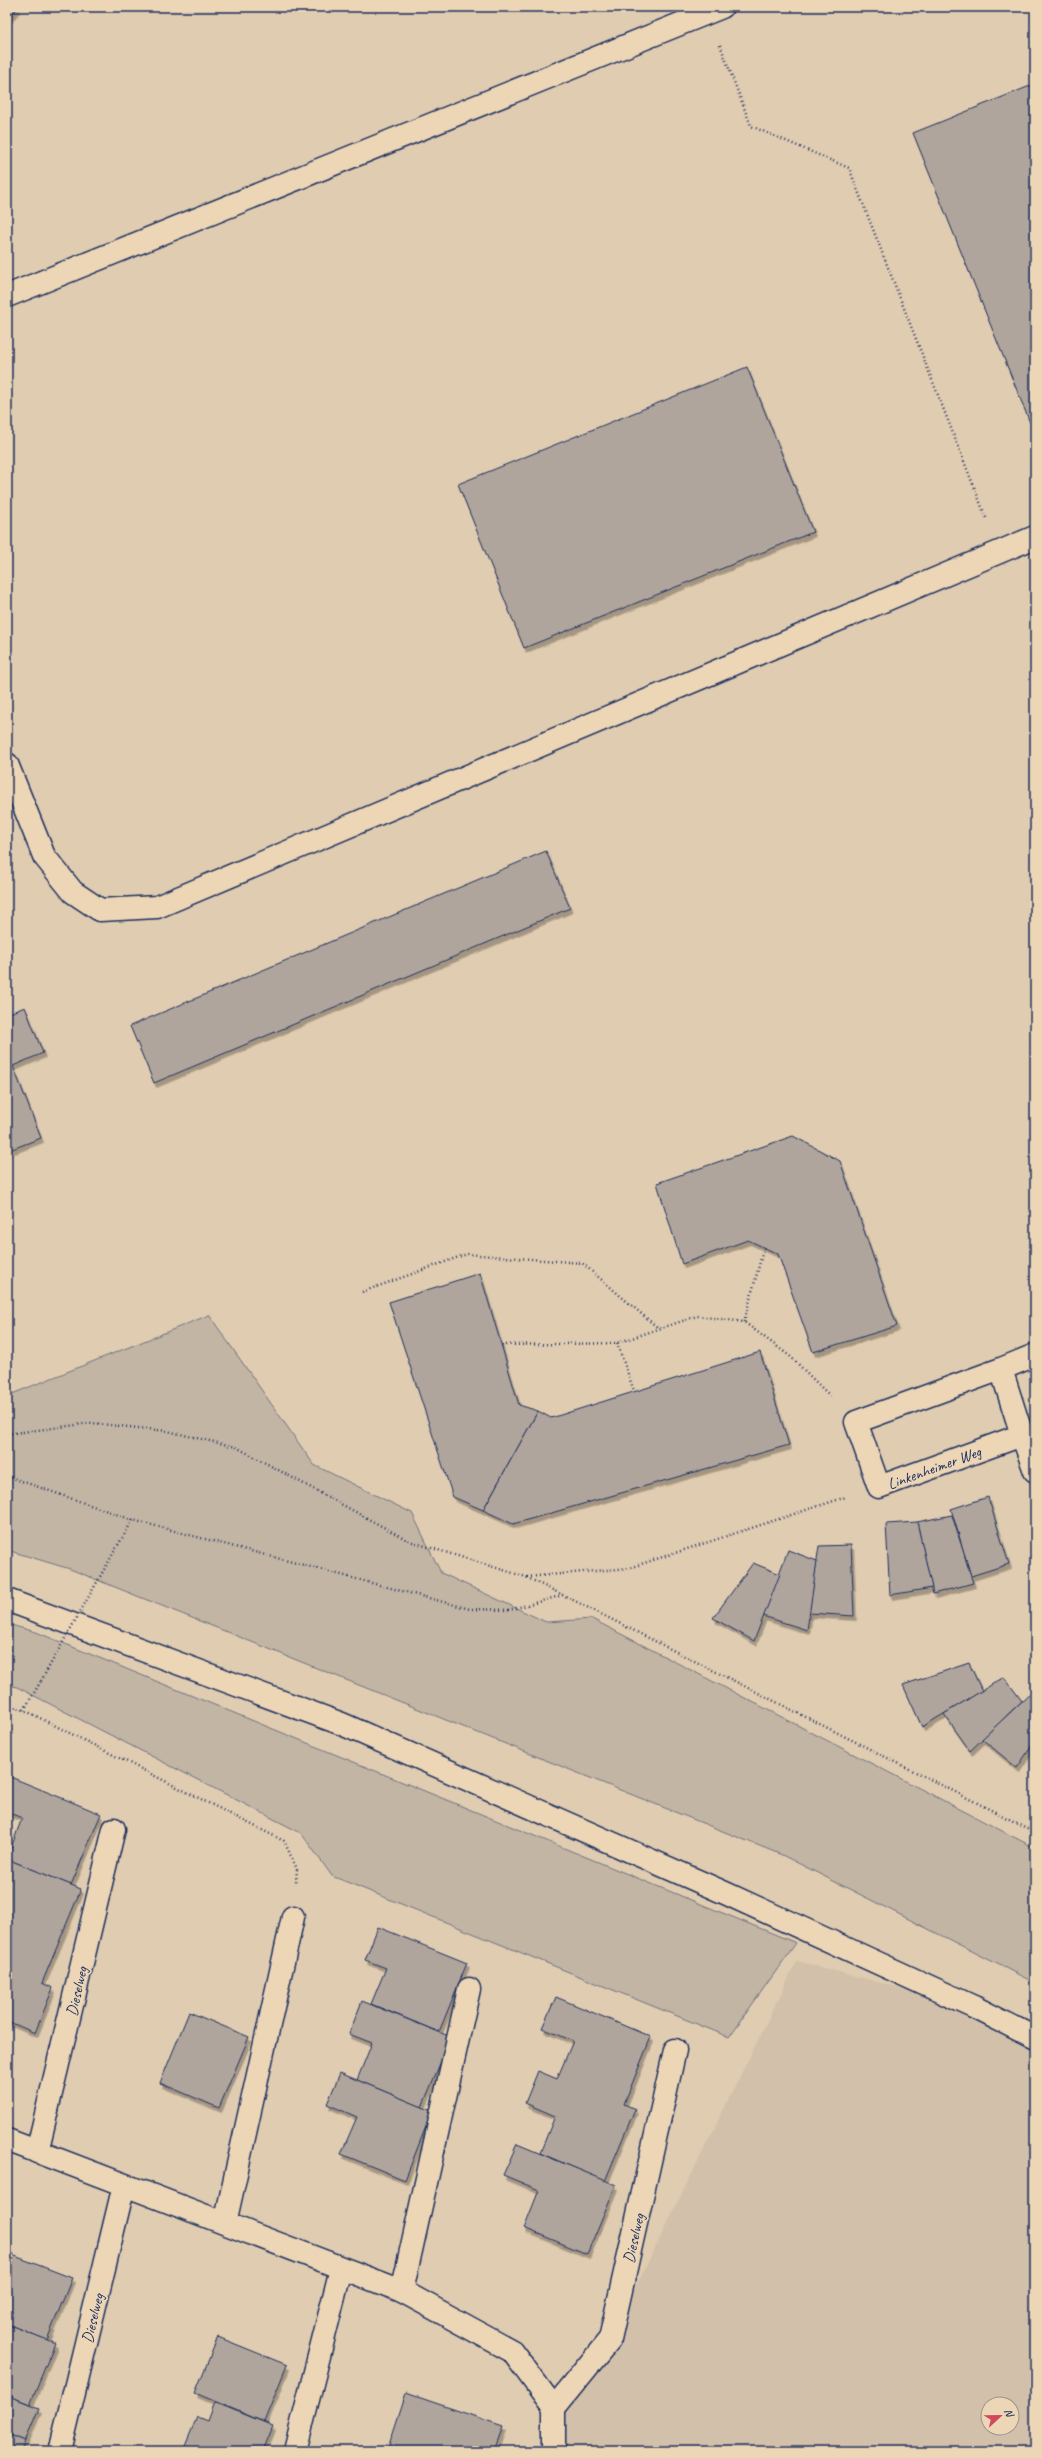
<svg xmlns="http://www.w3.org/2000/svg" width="1042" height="2458" font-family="Caveat,sans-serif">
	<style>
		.built { fill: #d2c0ab; fill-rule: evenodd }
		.green { fill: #c3b5a4; stroke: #6f7281 }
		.building { fill: #b0a59c; stroke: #1b2f5e; filter: url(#shadow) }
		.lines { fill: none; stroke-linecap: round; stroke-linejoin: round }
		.minor-casing { stroke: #1b2f5e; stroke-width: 25 }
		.major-casing { stroke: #1b2f5e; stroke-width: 25 }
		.path { stroke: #1b2f5e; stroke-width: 2.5; stroke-dasharray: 1 3; stroke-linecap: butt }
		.minor { stroke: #edd6b6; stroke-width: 22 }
		.major { stroke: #edd6b6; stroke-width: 22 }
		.path-bridge { stroke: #1b2f5e; stroke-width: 2.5; stroke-dasharray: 1 3; stroke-linecap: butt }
		.labels { text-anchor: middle; stroke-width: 3.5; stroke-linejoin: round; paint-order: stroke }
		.street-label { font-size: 16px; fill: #1b2f5e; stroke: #edd6b6 }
	</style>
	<defs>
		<filter id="shadow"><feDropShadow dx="2.5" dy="4.5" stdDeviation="0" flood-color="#0004"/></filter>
	</defs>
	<rect width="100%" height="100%" fill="#e0ccb1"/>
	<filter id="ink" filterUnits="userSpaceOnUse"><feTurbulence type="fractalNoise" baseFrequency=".025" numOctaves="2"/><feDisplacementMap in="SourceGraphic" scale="8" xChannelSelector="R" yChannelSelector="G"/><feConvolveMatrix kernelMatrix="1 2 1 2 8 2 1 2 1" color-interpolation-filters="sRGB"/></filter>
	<g filter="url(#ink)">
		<path class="built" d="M797,1961l177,46 61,31v413h-481v-43l56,-69zM988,2404h24v24h-24z"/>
		<g class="green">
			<polygon points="209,1315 314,1465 412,1513 441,1573 546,1622 592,1619 1035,1848 1035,1983 782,1855 70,1569 7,1550 7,1396"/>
			<polygon points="7,1624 36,1632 796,1943 729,2037 332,1876 301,1833 17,1687 7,1685"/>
		</g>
		<g class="building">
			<polygon points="7,7 18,7 7,21"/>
			<polygon points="1035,84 1035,435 913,133"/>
			<polygon points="747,367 813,532 524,648 458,484"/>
			<polygon points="546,851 570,908 154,1083 130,1026"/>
			<polygon points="25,1007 43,1053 13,1066 41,1138 7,1151 7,1014"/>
			<polygon points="793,1136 840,1161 897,1326 813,1352 778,1254 748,1240 682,1264 657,1183"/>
			<polygon points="480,1273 519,1405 538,1411 483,1510 453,1497 389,1302"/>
			<polygon points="760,1352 789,1445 513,1524 483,1510 538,1411 551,1418"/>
			<polygon points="988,1497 1009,1564 971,1576 951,1509"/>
			<polygon points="952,1515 973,1583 933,1594 917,1522"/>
			<polygon points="917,1522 932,1588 890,1595 886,1524"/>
			<polygon points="851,1545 854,1616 809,1613 819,1546"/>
			<polygon points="788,1550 817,1561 807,1630 763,1616"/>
			<polygon points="753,1563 780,1574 754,1641 713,1618"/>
			<polygon points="969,1663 982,1691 922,1727 903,1685"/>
			<polygon points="1004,1677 1022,1701 970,1751 944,1714"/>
			<polygon points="1033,1691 1035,1692 1035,1741 1017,1768 982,1739"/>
			<polygon points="8,1776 101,1814 71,1885 7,1859 22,1818 7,1812"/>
			<polygon points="7,1859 81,1889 42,1983 53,1988 35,2033 7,2021"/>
			<polygon points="378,1927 467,1963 439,2032 371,2004 386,1968 365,1960"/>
			<polygon points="556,1997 651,2037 624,2104 635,2109 605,2181 540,2153 555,2116 525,2103 538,2071 557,2079 573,2041 542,2028"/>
			<polygon points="362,2001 451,2037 422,2107 357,2080 372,2043 349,2034"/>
			<polygon points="189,2012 249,2037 219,2108 160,2083"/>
			<polygon points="340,2073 432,2111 405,2180 341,2154 357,2117 327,2104"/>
			<polygon points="517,2144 616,2185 587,2254 524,2228 539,2190 503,2175"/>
			<polygon points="7,2253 72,2278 47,2340 7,2324"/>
			<polygon points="7,2324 55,2343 30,2404 7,2395"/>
			<polygon points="218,2337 287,2365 264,2422 195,2393"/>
			<polygon points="406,2393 503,2426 494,2451 387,2451"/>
			<polygon points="7,2395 39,2408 25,2441 7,2434"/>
			<polygon points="214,2402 273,2426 263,2451 183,2451 197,2417 207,2421"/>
			<polygon points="7,2434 25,2441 21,2451 7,2451"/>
		</g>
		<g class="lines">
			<defs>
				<g id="minor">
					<polyline points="7,296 722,7"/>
					<polyline points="7,764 44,856 73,892 100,910 157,907 1035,537"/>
					<polyline points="1001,1369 1022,1435 879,1487 856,1422 1001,1369 1035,1355"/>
					<polyline points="1022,1435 1035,1471"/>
					<polyline points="7,2140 402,2291 512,2351 554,2408 554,2451"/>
					<polyline points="37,2152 114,1829"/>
					<polyline points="225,2223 293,1917"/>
					<polyline points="402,2291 469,1989"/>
					<polyline points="554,2408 610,2339 675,2050"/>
					<polyline points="60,2451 124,2185"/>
					<polyline points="295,2451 341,2269"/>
				</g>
				<polyline id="major" points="7,1600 342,1724 725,1893 974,2007 1035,2038"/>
			</defs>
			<use href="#minor" class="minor-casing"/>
			<use href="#major" class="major-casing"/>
			<g class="path">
				<polyline points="720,45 751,126 849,168 987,520"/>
				<polyline points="362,1292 467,1254 582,1263 658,1328"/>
				<polyline points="744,1322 764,1247"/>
				<polyline points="617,1343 634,1391"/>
				<polyline points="502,1345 617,1343 697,1316 744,1322 791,1357 832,1398"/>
				<polyline points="7,1434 91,1423 167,1431 236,1447 409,1541 526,1577 563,1595"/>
				<polyline points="7,1476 133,1520 470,1609 509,1610 563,1595 1035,1832"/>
				<polyline points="118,1545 133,1520"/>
				<polyline points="527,1577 629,1568 846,1497"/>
				<polyline points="7,1705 24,1710 284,1841 297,1869 296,1883"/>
				<polyline points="24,1710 41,1681"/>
			</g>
			<use href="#minor" class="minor"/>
			<use href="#major" class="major"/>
			<polyline class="path-bridge" points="41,1681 118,1545"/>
		</g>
	</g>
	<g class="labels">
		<g class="street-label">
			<text transform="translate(934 1467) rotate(-20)" y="6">Linkenheimer Weg</text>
			<text transform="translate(76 1991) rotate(-77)" y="6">Dieselweg</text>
			<text transform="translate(633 2238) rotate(-77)" y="6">Dieselweg</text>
			<text transform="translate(92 2318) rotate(-76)" y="6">Dieselweg</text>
		</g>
	</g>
	<rect width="1042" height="2458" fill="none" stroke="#edd6b6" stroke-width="24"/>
	<rect x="12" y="12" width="1018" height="2434" fill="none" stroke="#1b2f5e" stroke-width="1.5" filter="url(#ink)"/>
	<g transform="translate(1000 2416) rotate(68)"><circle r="19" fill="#edd6b6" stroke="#999393"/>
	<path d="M0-3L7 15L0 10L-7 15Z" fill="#d1495b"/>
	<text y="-6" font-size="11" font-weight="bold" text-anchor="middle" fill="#1b2f5e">N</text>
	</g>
</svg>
